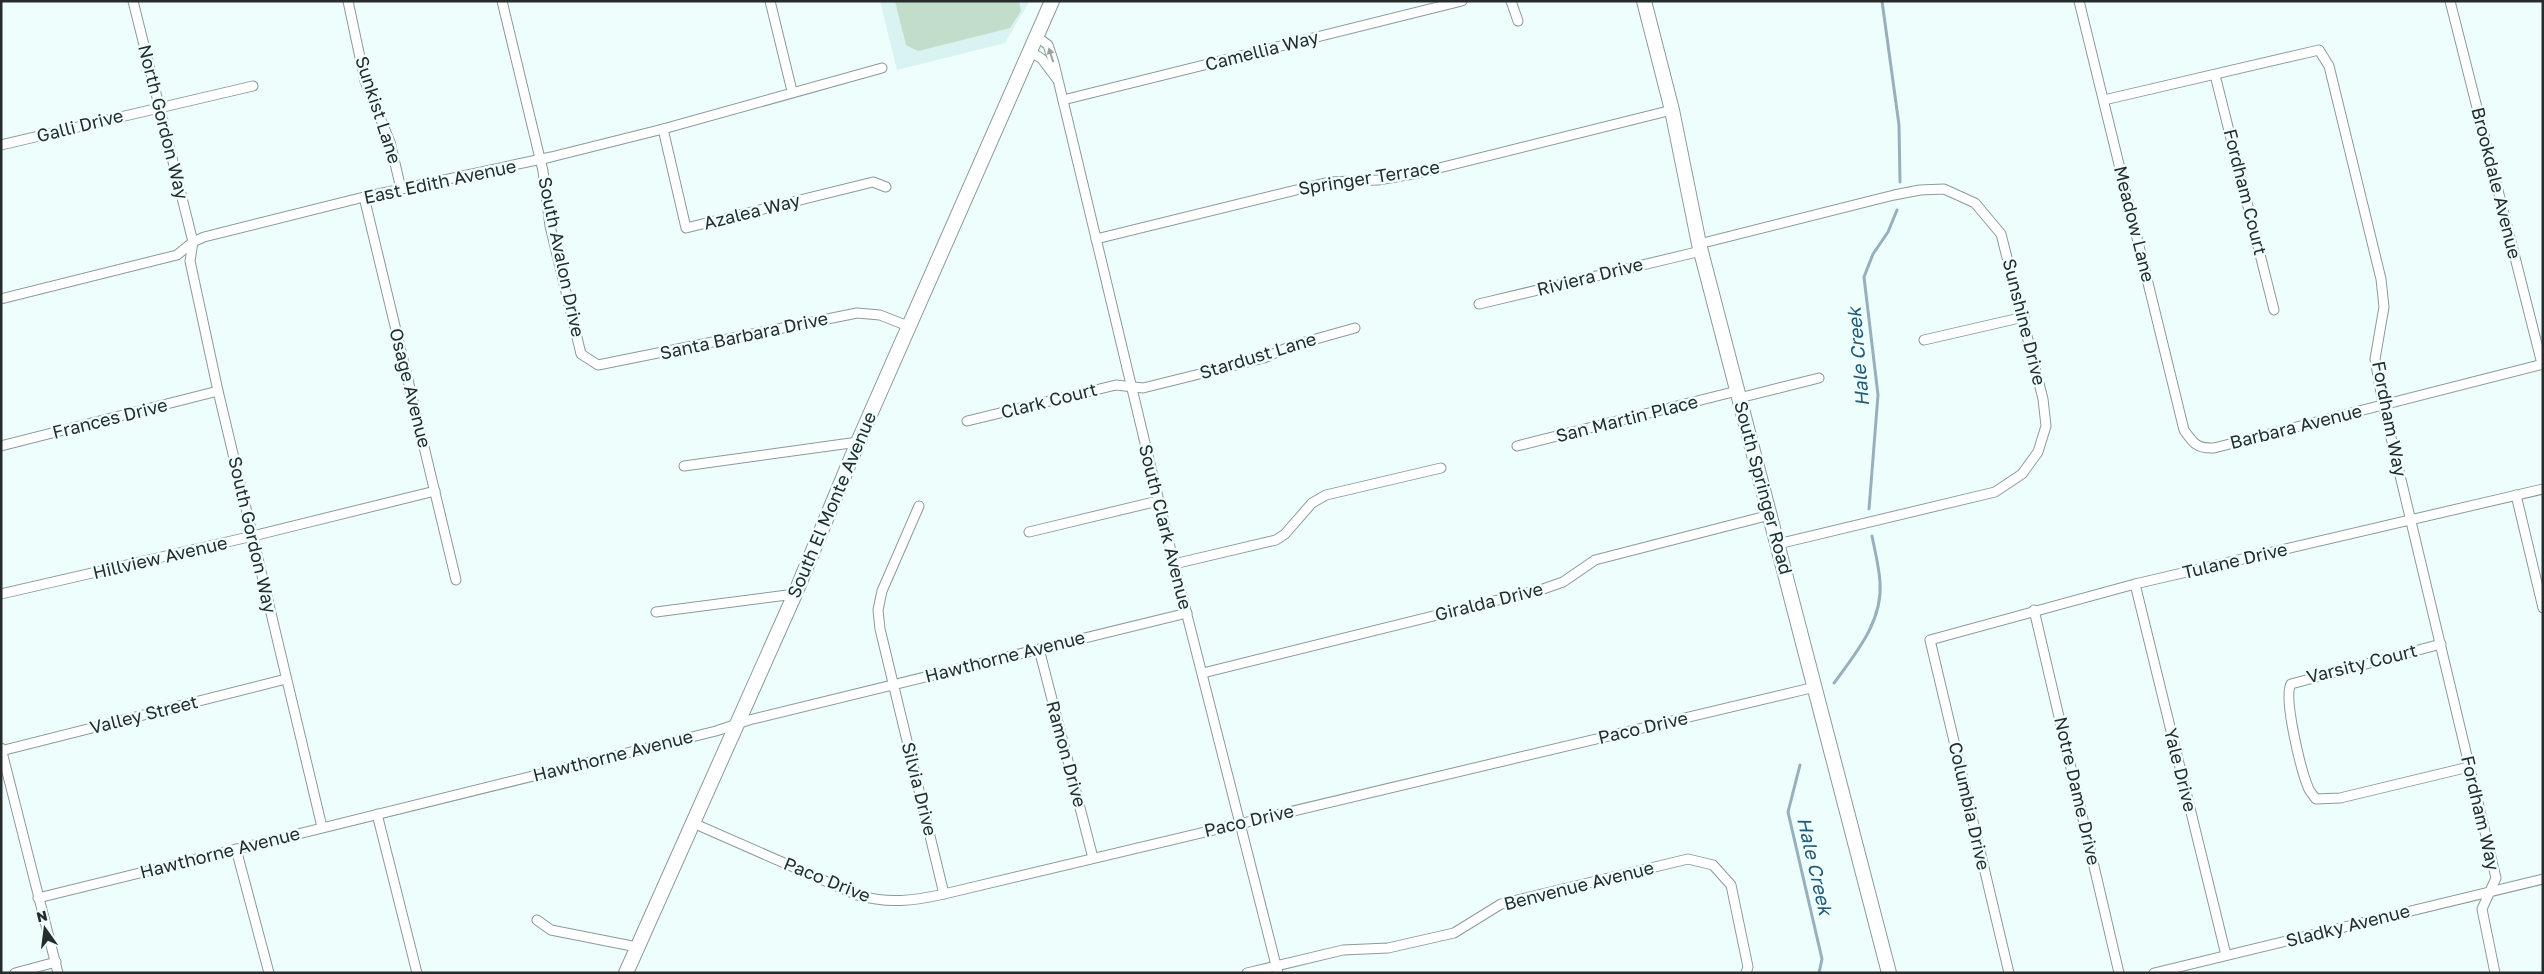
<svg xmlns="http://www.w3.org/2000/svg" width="2544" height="974" font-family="'Golos Text',sans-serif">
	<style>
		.built { fill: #d9f3f2 }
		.green { fill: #c2ddca }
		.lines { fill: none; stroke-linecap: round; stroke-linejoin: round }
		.stream { stroke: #97b0be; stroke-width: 3 }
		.street-casing { stroke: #8c9a9a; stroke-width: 11 }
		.secondary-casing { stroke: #8c9a9a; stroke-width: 16 }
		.street { stroke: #fff; stroke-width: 9 }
		.secondary { stroke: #fff; stroke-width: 14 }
		.oneway { fill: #9da0a0 }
		.labels { text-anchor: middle; stroke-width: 5; stroke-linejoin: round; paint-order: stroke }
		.street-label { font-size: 18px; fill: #262c2c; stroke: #eefefd }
		.water-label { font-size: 19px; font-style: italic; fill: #235a77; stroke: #eefefd }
	</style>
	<rect width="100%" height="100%" fill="#eefefd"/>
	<polygon class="built" points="880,1 1029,1 1029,2 1005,43 897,70"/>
	<polygon class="green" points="895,1 1019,1 1021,11 1010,28 918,51 906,45"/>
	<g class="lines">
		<g class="stream">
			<polyline points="1882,1 1899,125 1900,182"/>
			<polyline points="1869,509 1878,395 1864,277 1873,254 1888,232 1897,210"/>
			<path d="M1834,683c22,-30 49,-62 46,-101 -1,-15 -5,-31 -8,-46"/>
			<polyline points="1800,765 1788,812 1822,959 1819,973"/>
		</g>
		<defs>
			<g id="street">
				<polyline points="133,1 193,242 190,261 218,391 322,827"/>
				<polyline points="348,1 365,81 390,142 401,189"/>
				<polyline points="502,1 543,171 550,226 581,354 598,365 857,313 880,315 908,326"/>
				<polyline points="770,1 792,91"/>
				<polyline points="1511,1 1518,21"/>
				<path d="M2079,1l105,429c9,13 13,19 30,18l329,-84"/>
				<polyline points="2450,1 2542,364"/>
				<polyline points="1036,36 1048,45 1054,63 1174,564 1278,973"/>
				<polyline points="1030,51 1042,59 1057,79"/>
				<polyline points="2215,75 2274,310"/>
				<polyline points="1063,100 1462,1"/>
				<polyline points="2104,100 2319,50 2329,66 2381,279 2384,307 2375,359 2383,404 2496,878 2482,909 2495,973"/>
				<polyline points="663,129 686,228 873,182 886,187"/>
				<polyline points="1,145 253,86"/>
				<polyline points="364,197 456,580"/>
				<polyline points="1096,239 1329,182 1378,180 1419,173 1672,110"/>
				<polyline points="1699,244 1894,195 1920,190 1944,189 1975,203 2001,234 2043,399 2046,426 2038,452 2022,474 1995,492 1778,544"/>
				<polyline points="1,299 177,255 193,242 204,237 364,197 551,157 663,129 882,68"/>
				<polyline points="1479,304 1701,251"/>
				<polyline points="1924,340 2024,317"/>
				<polyline points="1739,398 1819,378"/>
				<polyline points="967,421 1116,385 1143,388 1264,358 1291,346 1355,328"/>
				<polyline points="1,446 218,391"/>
				<polyline points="1517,446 1737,391"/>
				<polyline points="684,466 858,442"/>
				<polyline points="2516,495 2543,608"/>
				<polyline points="919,506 882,591 878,610 880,629 944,894"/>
				<polyline points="1029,532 1158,501"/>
				<polyline points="1174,564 1276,540 1285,534 1312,503 1326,495 1441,468"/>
				<polyline points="2135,584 2226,955"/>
				<polyline points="1,594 253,536 435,491"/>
				<polyline points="2034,610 2119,973"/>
				<polyline points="656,612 795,594"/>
				<path d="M2441,644l-150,40c-8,14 10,86 17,103 1,4 5,8 8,12l24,-1 129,-31"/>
				<polyline points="1039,649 1093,858"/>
				<polyline points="1203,673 1543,589 1563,582 1595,560 1770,515"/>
				<polyline points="1,748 58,973"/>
				<polyline points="1,751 286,679"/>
				<polyline points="377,814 417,973"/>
				<path d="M693,823l164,72c31,9 56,6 87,-1l871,-207"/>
				<polyline points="236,849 269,973"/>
				<polyline points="38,898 716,731 749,720 1187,613"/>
				<polyline points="537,920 551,930 637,947"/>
				<polyline points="15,973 56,962"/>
				<polyline points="1247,973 1343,950 1388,948 1454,933 1501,904 1688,859 1713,865 1731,885 1748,967 1746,973"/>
				<polyline points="2009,973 1930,640 2135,584 2543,489"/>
				<polyline points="2154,973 2543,879"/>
			</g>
			<g id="secondary">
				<polyline points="1644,1 1672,110 1699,244 1889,973"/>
				<polyline points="626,973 795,594 858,442 1052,1"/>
			</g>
		</defs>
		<use href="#street" class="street-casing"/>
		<use href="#secondary" class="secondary-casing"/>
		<use href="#street" class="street"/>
		<use href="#secondary" class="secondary"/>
	</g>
	<defs><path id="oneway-solid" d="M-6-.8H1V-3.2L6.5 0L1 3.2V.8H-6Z" transform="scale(1.25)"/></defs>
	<use class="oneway" href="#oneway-solid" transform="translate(1051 55) rotate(-108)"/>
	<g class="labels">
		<g class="street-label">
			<text transform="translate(1262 51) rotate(-14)" y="6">Camellia Way</text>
			<text transform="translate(378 110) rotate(72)" y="6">Sunkist Lane</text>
			<text transform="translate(163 122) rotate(76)" y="6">North Gordon Way</text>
			<text transform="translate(80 126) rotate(-14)" y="6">Galli Drive</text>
			<text transform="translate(1369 178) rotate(-9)" y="6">Springer Terrace</text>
			<text transform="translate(440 182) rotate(-12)" y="6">East Edith Avenue</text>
			<text transform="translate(2496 183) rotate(76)" y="6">Brookdale Avenue</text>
			<text transform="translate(2245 192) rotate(76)" y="6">Fordham Court</text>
			<text transform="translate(752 212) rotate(-14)" y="6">Azalea Way</text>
			<text transform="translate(2134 224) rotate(76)" y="6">Meadow Lane</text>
			<text transform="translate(561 257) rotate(78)" y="6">South Avalon Drive</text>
			<text transform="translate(1590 277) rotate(-14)" y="6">Riviera Drive</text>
			<text transform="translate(2024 322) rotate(76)" y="6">Sunshine Drive</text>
			<text transform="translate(744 336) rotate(-12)" y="6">Santa Barbara Drive</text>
			<text transform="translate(1258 356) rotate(-17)" y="6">Stardust Lane</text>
			<text transform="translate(410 388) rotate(76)" y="6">Osage Avenue</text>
			<text transform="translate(1049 401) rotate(-14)" y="6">Clark Court</text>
			<text transform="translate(110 419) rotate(-14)" y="6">Frances Drive</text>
			<text transform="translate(1627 419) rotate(-14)" y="6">San Martin Place</text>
			<text transform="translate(2389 419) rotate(79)" y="6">Fordham Way</text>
			<text transform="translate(2296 427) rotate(-14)" y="6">Barbara Avenue</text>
			<text transform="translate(1763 488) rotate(75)" y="6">South Springer Road</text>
			<text transform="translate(832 505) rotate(-67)" y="6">South El Monte Avenue</text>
			<text transform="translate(1165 527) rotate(76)" y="6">South Clark Avenue</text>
			<text transform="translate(252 535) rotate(77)" y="6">South Gordon Way</text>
			<text transform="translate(160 558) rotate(-13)" y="6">Hillview Avenue</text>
			<text transform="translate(2235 561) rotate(-13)" y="6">Tulane Drive</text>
			<text transform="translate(1489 602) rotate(-14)" y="6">Giralda Drive</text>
			<text transform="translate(1005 657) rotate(-14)" y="6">Hawthorne Avenue</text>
			<text transform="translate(2362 664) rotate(-14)" y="6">Varsity Court</text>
			<text transform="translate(144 715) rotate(-14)" y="6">Valley Street</text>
			<text transform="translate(1643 728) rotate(-13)" y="6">Paco Drive</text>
			<text transform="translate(1066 754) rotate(75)" y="6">Ramon Drive</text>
			<text transform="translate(613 756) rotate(-14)" y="6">Hawthorne Avenue</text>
			<text transform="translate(2180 770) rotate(76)" y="6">Yale Drive</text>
			<text transform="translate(919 789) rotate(76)" y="6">Silvia Drive</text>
			<text transform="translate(2077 791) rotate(77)" y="6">Notre Dame Drive</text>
			<text transform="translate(1969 806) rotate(77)" y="6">Columbia Drive</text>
			<text transform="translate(2480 813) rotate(77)" y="6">Fordham Way</text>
			<text transform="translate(1249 821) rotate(-13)" y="6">Paco Drive</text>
			<text transform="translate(220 853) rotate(-14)" y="6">Hawthorne Avenue</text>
			<text transform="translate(827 880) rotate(22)" y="6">Paco Drive</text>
			<text transform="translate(1579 886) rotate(-14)" y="6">Benvenue Avenue</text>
			<text transform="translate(2348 926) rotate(-14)" y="6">Sladky Avenue</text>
		</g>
		<g class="water-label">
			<text transform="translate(1858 357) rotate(-95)" y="7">Hale Creek</text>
			<text transform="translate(1815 866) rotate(77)" y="7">Hale Creek</text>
		</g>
	</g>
	<rect width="2544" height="974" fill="none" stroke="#262c2c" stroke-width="5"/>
	<g transform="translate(45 929) rotate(346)" stroke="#eefefd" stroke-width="4" paint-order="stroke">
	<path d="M0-4L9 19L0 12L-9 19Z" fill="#262c2c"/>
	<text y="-8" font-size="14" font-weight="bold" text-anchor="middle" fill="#262c2c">N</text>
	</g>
</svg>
